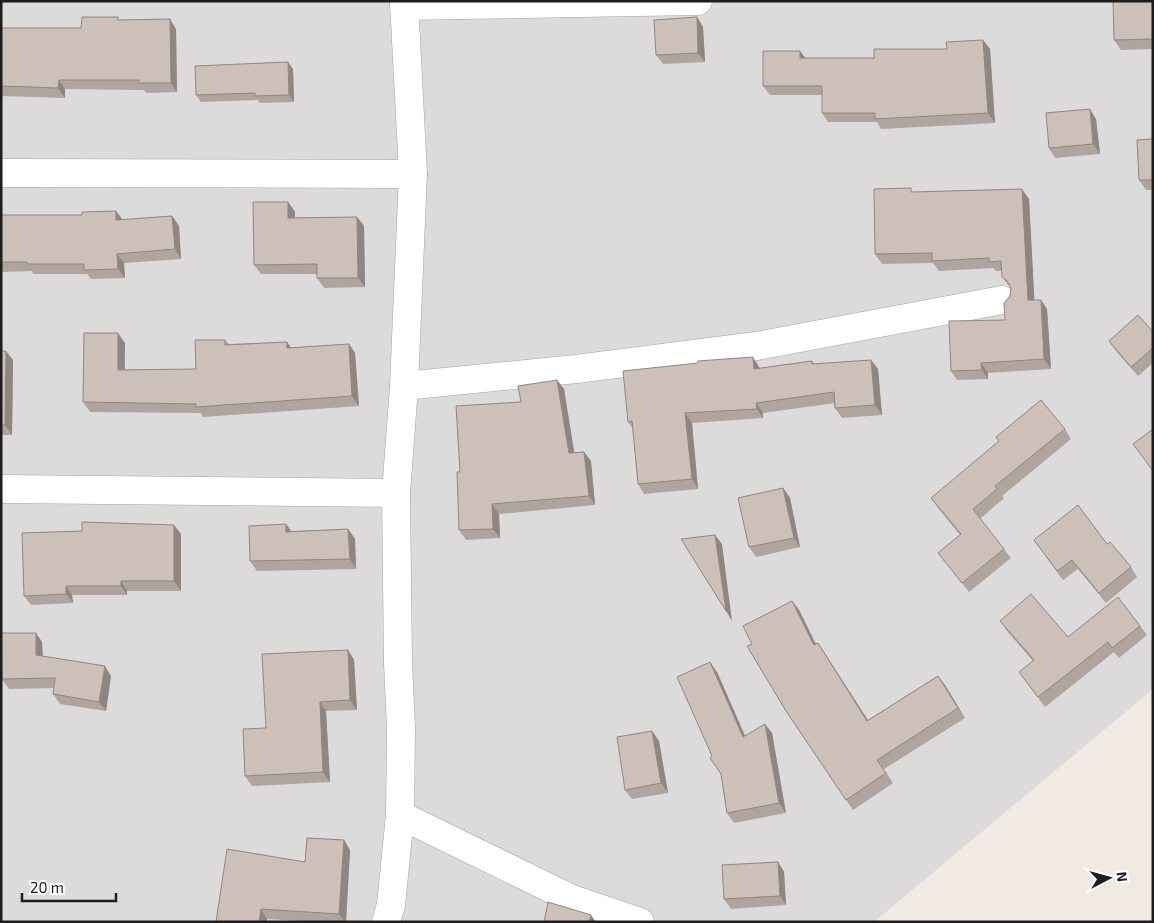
<svg xmlns="http://www.w3.org/2000/svg" width="1154" height="923" font-family="'Exo 2',sans-serif">
	<style>
		.residential { fill: #dcdada }
		.lines { fill: none; stroke-linecap: round; stroke-linejoin: round }
		.minor-casing { stroke: #a4a4a4; stroke-width: 29 }
		.minor { stroke: #fff; stroke-width: 28 }
		.wall { fill: #afa59e }
		.shaded-wall { fill: #8f8681 }
		.building { fill: #ccc0b8; stroke: #8f8681 }
	</style>
	<rect width="100%" height="100%" fill="#f0eae2"/>
	<polygon class="residential" points="1,1 1153,1 1153,689 874,922 1,922"/>
	<g class="lines">
		<defs>
			<g id="minor">
				<polyline points="404,6 698,1"/>
				<polyline points="1,173 413,174"/>
				<polyline points="404,386 576,369 757,346 1002,300"/>
				<polyline points="1,489 396,493"/>
				<polyline points="400,815 572,899 640,922"/>
				<polyline points="386,922 391,905 400,815 401,728 398,663 396,493 404,386 413,174 404,1"/>
			</g>
		</defs>
		<use href="#minor" class="minor-casing"/>
		<use href="#minor" class="minor"/>
	</g>
	<g class="wall">
		<polygon points="1153,1 1153,49 1121,50 1114,40"/>
		<polygon points="697,17 703,27 705,62 663,64 656,55"/>
		<polygon points="120,20 176,29 177,92 146,93 144,90 65,89 65,98 1,96 1,28 81,28"/>
		<polygon points="983,40 990,49 995,123 881,129 877,122 828,122 822,113 822,95 770,95 763,86 805,58 874,58 947,49"/>
		<polygon points="293,69 294,102 260,103 258,100 201,102 196,95"/>
		<polygon points="1096,119 1100,154 1055,158 1049,148"/>
		<polygon points="1153,139 1153,190 1146,190 1139,180"/>
		<polygon points="914,192 1029,199 1034,300 1041,300 1047,309 1051,369 988,373 988,379 957,380 951,371 1005,320 1011,288 1002,277 1002,271 996,271 993,268 939,271 933,263 882,264 875,254"/>
		<polygon points="288,202 295,212 295,218 357,217 364,226 365,287 324,288 317,278 317,274 261,274 254,265"/>
		<polygon points="116,211 122,220 172,216 179,226 181,259 124,263 125,278 91,279 87,274 33,274 32,271 1,272 1,215 82,215"/>
		<polygon points="1153,332 1153,363 1138,376 1116,351 1109,341"/>
		<polygon points="225,340 229,344 287,342 291,348 349,344 355,353 359,406 203,417 201,413 90,412 83,402 125,343 125,370 196,369"/>
		<polygon points="1,351 13,360 12,435 1,435"/>
		<polygon points="871,360 878,369 882,415 842,418 835,408 835,403 763,413 763,418 692,423 698,489 644,494 638,484 633,429 628,422 759,367 760,368 812,361 814,364"/>
		<polygon points="557,380 564,389 574,453 584,452 591,461 595,505 499,514 500,538 466,540 459,530 460,472 521,402"/>
		<polygon points="1065,429 1071,439 1002,496 1004,498 980,519 1011,558 969,592 938,553 960,535 938,508 931,498"/>
		<polygon points="783,488 790,498 800,547 756,557 749,547"/>
		<polygon points="286,524 291,531 348,529 355,539 356,569 257,571 250,561"/>
		<polygon points="181,534 181,591 127,591 127,595 72,595 73,603 31,605 24,596"/>
		<polygon points="1034,540 1107,544 1131,567 1137,577 1106,603 1078,569 1063,580"/>
		<polygon points="792,601 799,610 816,644 824,652 868,720 938,676 965,718 884,769 893,783 853,810 786,711 752,644"/>
		<polygon points="1000,621 1068,637 1140,626 1147,635 1119,658 1114,652 1045,707 1019,672 1033,661 1007,631"/>
		<polygon points="42,642 43,656 111,676 106,711 60,704 53,694 54,688 9,689 2,679"/>
		<polygon points="348,650 354,660 357,710 326,711 330,782 252,786 245,776 266,728"/>
		<polygon points="717,672 745,736 772,733 786,813 734,823 727,813 721,774 712,756"/>
		<polygon points="652,731 659,741 668,793 632,799 625,790"/>
		<polygon points="344,840 350,850 346,922 318,922 267,919 216,922 305,862"/>
		<polygon points="778,862 784,872 786,905 731,909 724,899"/>
	</g>
	<g class="shaded-wall">
		<polygon points="697,17 703,27 705,62 698,53"/>
		<polygon points="170,19 176,29 177,92 171,83"/>
		<polygon points="983,40 990,49 995,123 988,113"/>
		<polygon points="800,51 807,60 800,58"/>
		<polygon points="288,62 293,69 294,102 289,95"/>
		<polygon points="59,80 65,89 65,98 58,88"/>
		<polygon points="1090,109 1096,119 1100,154 1093,144"/>
		<polygon points="1022,189 1029,199 1035,310 1028,300"/>
		<polygon points="288,202 295,212 295,228 288,218"/>
		<polygon points="116,211 123,220 116,220"/>
		<polygon points="172,216 179,226 181,259 175,249"/>
		<polygon points="357,217 364,226 365,287 358,278"/>
		<polygon points="117,254 124,263 125,278 118,269"/>
		<polygon points="1041,300 1047,309 1051,369 1044,359"/>
		<polygon points="118,333 125,343 124,380 118,370"/>
		<polygon points="287,342 293,351 287,348"/>
		<polygon points="349,344 355,353 359,406 352,396"/>
		<polygon points="6,351 13,360 12,435 5,425"/>
		<polygon points="753,357 759,367 760,379 754,369"/>
		<polygon points="871,360 878,369 882,415 875,405"/>
		<polygon points="981,363 988,373 988,379 982,370"/>
		<polygon points="557,380 564,389 576,463 569,453"/>
		<polygon points="756,403 763,413 763,418 757,409"/>
		<polygon points="685,413 692,423 698,489 692,479"/>
		<polygon points="584,452 591,461 595,505 589,496"/>
		<polygon points="783,488 790,498 800,547 794,538"/>
		<polygon points="492,504 499,514 500,538 493,529"/>
		<polygon points="286,524 293,534 286,532"/>
		<polygon points="174,525 181,534 181,591 174,581"/>
		<polygon points="348,529 355,539 356,569 350,559"/>
		<polygon points="715,535 722,544 732,621 726,611"/>
		<polygon points="121,581 127,591 127,595 121,586"/>
		<polygon points="66,586 72,595 73,603 66,594"/>
		<polygon points="792,601 799,610 821,655 814,645"/>
		<polygon points="36,633 42,642 43,665 36,655"/>
		<polygon points="818,643 824,652 874,730 867,721"/>
		<polygon points="348,650 354,660 357,710 350,700"/>
		<polygon points="710,662 717,672 750,747 743,737"/>
		<polygon points="105,666 111,676 106,711 99,702"/>
		<polygon points="938,676 945,685 965,718 958,708"/>
		<polygon points="320,702 326,711 330,782 323,772"/>
		<polygon points="765,724 772,733 786,813 779,803"/>
		<polygon points="652,731 659,741 668,793 661,783"/>
		<polygon points="344,840 350,850 346,922 345,922 339,914"/>
		<polygon points="778,862 784,872 786,905 780,896"/>
		<polygon points="261,909 267,919 267,922 259,922"/>
		<polygon points="591,915 596,922 589,922"/>
	</g>
	<g class="building">
		<polygon points="1113,1 1153,1 1153,39 1114,40"/>
		<polygon points="82,17 118,17 118,20 170,19 171,83 139,83 139,80 59,80 58,88 1,86 1,28 81,28"/>
		<polygon points="697,17 698,53 656,55 654,20"/>
		<polygon points="983,40 988,113 875,119 875,113 822,113 822,86 763,86 763,51 800,51 800,58 874,58 874,49 947,49 946,42"/>
		<polygon points="288,62 289,95 255,96 255,93 196,95 195,66"/>
		<polygon points="1090,109 1093,144 1049,148 1046,113"/>
		<polygon points="1153,139 1153,180 1139,180 1137,140"/>
		<polygon points="911,188 911,192 1022,189 1028,300 1041,300 1044,359 981,363 982,370 951,371 949,321 1005,320 1004,303 1010,296 1011,288 1007,281 1002,277 1001,261 989,262 989,258 932,261 932,253 875,254 874,189"/>
		<polygon points="253,202 288,202 288,218 357,217 358,278 317,278 317,264 254,265"/>
		<polygon points="116,211 116,220 172,216 175,249 117,254 118,269 84,270 84,264 27,264 27,262 1,262 1,215 82,215 82,212"/>
		<polygon points="1138,315 1153,332 1153,348 1131,367 1109,341"/>
		<polygon points="84,333 118,333 118,370 196,369 195,340 225,340 225,345 287,342 287,348 349,344 352,396 196,407 196,404 83,402"/>
		<polygon points="1,351 6,351 5,425 1,425"/>
		<polygon points="753,357 754,369 812,361 812,364 871,360 875,405 835,408 834,392 756,403 757,409 685,413 692,479 638,484 632,421 628,422 623,371 698,363 698,361"/>
		<polygon points="557,380 569,453 584,452 589,496 492,504 493,529 459,530 457,472 460,472 456,406 521,402 518,386"/>
		<polygon points="1041,400 1065,429 995,486 997,489 973,509 1004,549 962,583 938,553 961,534 931,498 999,441 996,437"/>
		<polygon points="1153,429 1153,471 1133,444"/>
		<polygon points="783,488 794,538 749,547 738,498"/>
		<polygon points="1078,505 1107,544 1110,542 1131,567 1099,593 1072,560 1057,571 1034,540"/>
		<polygon points="82,522 174,525 174,581 121,581 121,586 66,586 66,594 24,596 22,533 82,531"/>
		<polygon points="286,524 286,532 348,529 350,559 250,561 249,526"/>
		<polygon points="715,535 726,611 681,539"/>
		<polygon points="1031,594 1068,637 1118,597 1140,626 1112,648 1108,642 1038,697 1019,672 1034,660 1000,621"/>
		<polygon points="792,601 814,645 818,643 867,721 938,676 958,708 877,760 886,773 846,800 786,711 747,646 752,644 743,626"/>
		<polygon points="1,633 36,633 36,655 105,666 99,702 53,694 55,678 2,679"/>
		<polygon points="348,650 350,700 320,702 323,772 245,776 243,729 266,728 262,654"/>
		<polygon points="710,662 743,737 765,724 779,803 727,813 721,774 710,758 712,756 677,677"/>
		<polygon points="652,731 661,783 625,790 617,737"/>
		<polygon points="307,838 344,840 339,914 261,909 259,922 216,922 227,849 305,862"/>
		<polygon points="778,862 780,896 724,899 722,865"/>
		<polygon points="548,902 591,915 589,922 544,922"/>
	</g>
	<rect width="1154" height="923" fill="none" stroke="#1d1d1d" stroke-width="5"/>
	<g transform="translate(1109 878) rotate(84)" stroke="#ffffff" stroke-width="4" paint-order="stroke">
	<path d="M0-4L9 19L0 12L-9 19Z" fill="#1d1d1d"/>
	<text y="-8" font-size="14" font-weight="bold" text-anchor="middle" fill="#1d1d1d">N</text>
	</g>
	<path d="M22 893v8h94v-8" fill="none" stroke="#1d1d1d" stroke-width="2.5"/>
	<text x="30" y="893" font-size="15" fill="#1d1d1d" stroke="#ffffff" stroke-width="4" paint-order="stroke">20 m</text>
</svg>
